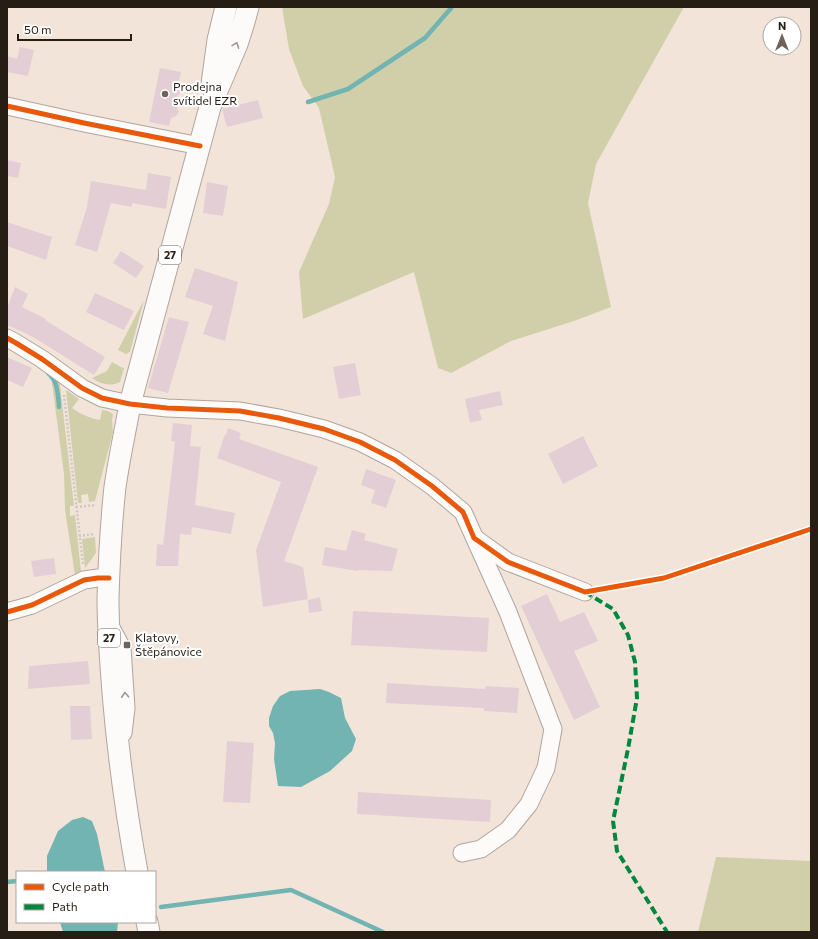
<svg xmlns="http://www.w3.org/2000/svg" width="818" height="939" font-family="Commissioner,sans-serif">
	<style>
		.green { fill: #d0cfaa }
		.water { fill: #71b4b2 }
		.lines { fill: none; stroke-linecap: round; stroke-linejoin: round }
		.stream { stroke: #71b4b2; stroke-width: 4.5 }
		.building { fill: #e3ced5 }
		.minor-casing { stroke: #b0a59d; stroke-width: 19 }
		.major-casing { stroke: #b0a59d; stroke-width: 23 }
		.path { stroke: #cdc9c5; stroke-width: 2.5; stroke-dasharray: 2 2; stroke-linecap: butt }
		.minor { stroke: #fdfbf9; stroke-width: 17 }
		.major { stroke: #fdfbf9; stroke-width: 21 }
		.quiet { stroke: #00873e; stroke-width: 4; stroke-dasharray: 8 4; stroke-linecap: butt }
		.cycleway-casing { stroke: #fff; stroke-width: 8 }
		.cycleway { stroke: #e8590c; stroke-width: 5 }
		.oneway { stroke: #9c9792 }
		.poi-dot { fill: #6e635a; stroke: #fff; stroke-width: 1.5 }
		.labels { text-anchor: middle; stroke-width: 4; stroke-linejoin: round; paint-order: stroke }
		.shield { fill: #fff; stroke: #67615b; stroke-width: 1 }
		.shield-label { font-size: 11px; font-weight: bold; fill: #261d15 }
		.poi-label { font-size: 12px; fill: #261d15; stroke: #fff; text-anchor: start }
	</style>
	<rect width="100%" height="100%" fill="#f3e4d9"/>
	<g class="green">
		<polygon points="282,7 684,7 596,164 588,203 611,307 574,321 511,341 451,373 438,368 414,272 303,319 299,272 329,204 335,177 319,108 303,86 289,49"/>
		<polygon points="144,300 130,352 126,354 118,350"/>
		<path d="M112,362l9,5 3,1 -4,14c-11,5 -19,2 -28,-4l15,-7z"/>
		<polygon points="53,375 61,381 60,385 74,506 70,506 70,516 75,515 81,572 75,575 65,510 64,474 52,383"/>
		<path d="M66,390l13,9 -7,9c9,6 17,10 28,12l2,-10 6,1 5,3 -1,7 1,11 -18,69 -6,1 -1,-8 -7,1 1,8h-4z"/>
		<polygon points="95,537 96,553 85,568 82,539"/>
		<polygon points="716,857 811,861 811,932 698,932"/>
	</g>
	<g class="water">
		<polygon points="320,689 329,692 341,698 345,718 356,739 352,751 330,771 301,787 278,786 274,759 275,743 273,733 269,726 269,718 273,706 280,696 290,691"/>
		<polygon points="83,817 92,821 97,834 105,872 47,872 47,856 58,831 72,820"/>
		<polygon points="60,922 118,922 117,932 63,932"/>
	</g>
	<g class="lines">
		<g class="stream">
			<polyline points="308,102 348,89 425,38 452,7"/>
			<path d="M48,373c10,8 10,22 11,34"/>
			<polyline points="7,882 17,881"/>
			<polyline points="161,907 291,890 383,932"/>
		</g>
	</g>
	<g class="building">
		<polygon points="20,47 34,50 28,76 7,72 7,56 17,59"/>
		<polygon points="160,68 181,72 179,81 183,85 183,90 173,100 179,112 176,116 171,118 169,126 149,122"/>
		<polygon points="258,100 263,118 227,127 222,109"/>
		<polygon points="7,160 21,163 18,178 7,176"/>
		<polygon points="148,173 171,177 166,209 132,203 132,207 111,203 97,252 75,245 87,207 91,181 146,190"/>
		<polygon points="207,182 228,186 223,216 203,213"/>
		<polygon points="7,222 52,237 46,260 7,246"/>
		<polygon points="121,251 144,266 136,278 113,263"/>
		<polygon points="195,268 238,282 225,341 203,334 213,306 185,297"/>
		<polygon points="15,287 28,294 22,307 46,319 45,320 105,357 94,375 33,337 7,325 7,308"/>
		<polygon points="95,293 134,311 124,330 86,312"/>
		<polygon points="169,317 189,322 168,393 148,388"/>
		<polygon points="7,357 32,368 23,387 7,380"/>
		<polygon points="355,363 361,395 339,399 333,367"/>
		<polygon points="500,391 503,405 479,410 482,420 470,423 465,399"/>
		<polygon points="173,423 192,425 190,446 201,447 195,505 235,513 231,534 192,527 191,535 180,534 178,566 156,566 157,544 163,545 175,442 171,441"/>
		<polygon points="228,428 241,433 239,439 318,467 284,561 303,567 308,599 263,607 256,550 281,482 217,458 225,434 226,435"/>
		<polygon points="583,436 598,466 563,484 548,454"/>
		<polygon points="366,469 396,480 386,508 371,503 375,490 361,485"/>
		<polygon points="352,530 366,534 364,540 398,549 392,571 357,570 357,571 322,565 325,547 346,551"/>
		<polygon points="54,558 56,574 34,577 31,561"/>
		<polygon points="547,594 560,622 584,612 598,641 574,651 600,707 574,720 521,606"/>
		<polygon points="320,597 322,611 309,613 308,600"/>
		<polygon points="353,611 489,618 487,652 351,645"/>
		<polygon points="88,661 90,684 28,689 29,666"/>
		<polygon points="387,683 485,689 486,686 519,688 517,713 484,711 484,708 386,703"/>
		<polygon points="70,706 90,706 92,739 71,740"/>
		<polygon points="227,741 254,743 250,803 223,802"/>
		<polygon points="358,792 491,800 490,822 357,814"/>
	</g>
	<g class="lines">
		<defs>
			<g id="minor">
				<polyline points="7,106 84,123 200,146"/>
				<polyline points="7,338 16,343 42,359 82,388 102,398 130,404 167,408 240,411 279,418 324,429 360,442 395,460 432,486 463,512 485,561 508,612 553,729 546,768 529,804 508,830 481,849 462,853"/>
				<polyline points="476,539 508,562 585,592"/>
				<polyline points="7,612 32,605 84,580 98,578 109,578"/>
				<polyline points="109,624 122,648 126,708 123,733"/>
			</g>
			<g id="major">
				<polyline points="212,84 218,40 226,7"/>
				<path d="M137,872c-10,-55 -18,-111 -23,-168 -3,-35 -6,-70 -6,-105 1,-37 3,-75 7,-112 4,-28 10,-55 15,-83l80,-297 27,-63 7,-22 4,-15"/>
				<polyline points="147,922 149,932"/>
			</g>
		</defs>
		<use href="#minor" class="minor-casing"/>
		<use href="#major" class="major-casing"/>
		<g class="path">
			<polyline points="64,395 83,565"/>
			<polyline points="76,507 96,505"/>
			<polyline points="79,536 94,534"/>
		</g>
		<use href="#minor" class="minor"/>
		<use href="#major" class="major"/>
		<polyline class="quiet" points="585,592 613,609 628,635 635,662 637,698 628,749 613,821 617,851 667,932"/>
		<defs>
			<g id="cycleway">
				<polyline points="7,106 84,123 200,146"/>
				<polyline points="7,338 16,343 42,359 82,388 102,398 130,404 167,408 240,411 279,418 324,429 360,442 395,460 432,486 463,512 474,538 508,562 585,592 664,578 811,529"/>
				<polyline points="7,612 32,605 84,580 98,578 109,578"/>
			</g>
		</defs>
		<use href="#cycleway" class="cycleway-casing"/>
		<use href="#cycleway" class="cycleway"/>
	</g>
	<defs><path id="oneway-chevron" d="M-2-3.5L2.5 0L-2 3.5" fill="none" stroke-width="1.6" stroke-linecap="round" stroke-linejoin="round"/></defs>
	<g class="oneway">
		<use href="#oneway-chevron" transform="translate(236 45) rotate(-69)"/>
		<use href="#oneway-chevron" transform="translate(125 695) rotate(-93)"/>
	</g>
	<g class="poi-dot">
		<circle cx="165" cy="94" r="4"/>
		<rect x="123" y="641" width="8" height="8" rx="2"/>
	</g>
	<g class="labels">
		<g class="shield">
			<rect x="159" y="246" width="22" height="18" rx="3"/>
			<rect x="98" y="629" width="22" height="18" rx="3"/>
		</g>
		<g class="shield-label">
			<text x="170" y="259">27</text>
			<text x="109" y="642">27</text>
		</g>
		<g class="poi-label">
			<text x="173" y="91">Prodejna<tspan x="173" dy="14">svítidel EZR</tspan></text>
			<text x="135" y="642">Klatovy,<tspan x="135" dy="14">Štěpánovice</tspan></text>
		</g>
	</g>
	<rect width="818" height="939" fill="none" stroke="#261d15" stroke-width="16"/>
	<rect x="16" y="871" width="140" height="52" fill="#ffffff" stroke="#a8a5a1"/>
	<rect x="24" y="884" width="20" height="6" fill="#e8590c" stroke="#a8a5a1"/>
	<text x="52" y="891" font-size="12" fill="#261d15">Cycle path</text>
	<rect x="24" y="904" width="20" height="6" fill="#00873e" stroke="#a8a5a1"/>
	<text x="52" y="911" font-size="12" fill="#261d15">Path</text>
	<g transform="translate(782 36)"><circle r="19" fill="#ffffff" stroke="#a8a5a1"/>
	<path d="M0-3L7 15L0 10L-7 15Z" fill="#6e635a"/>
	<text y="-6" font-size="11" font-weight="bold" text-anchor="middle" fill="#261d15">N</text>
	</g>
	<path d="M18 34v6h113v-6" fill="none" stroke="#261d15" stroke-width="2"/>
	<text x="24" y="34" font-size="12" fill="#261d15" stroke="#ffffff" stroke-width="3" paint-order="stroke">50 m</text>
</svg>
